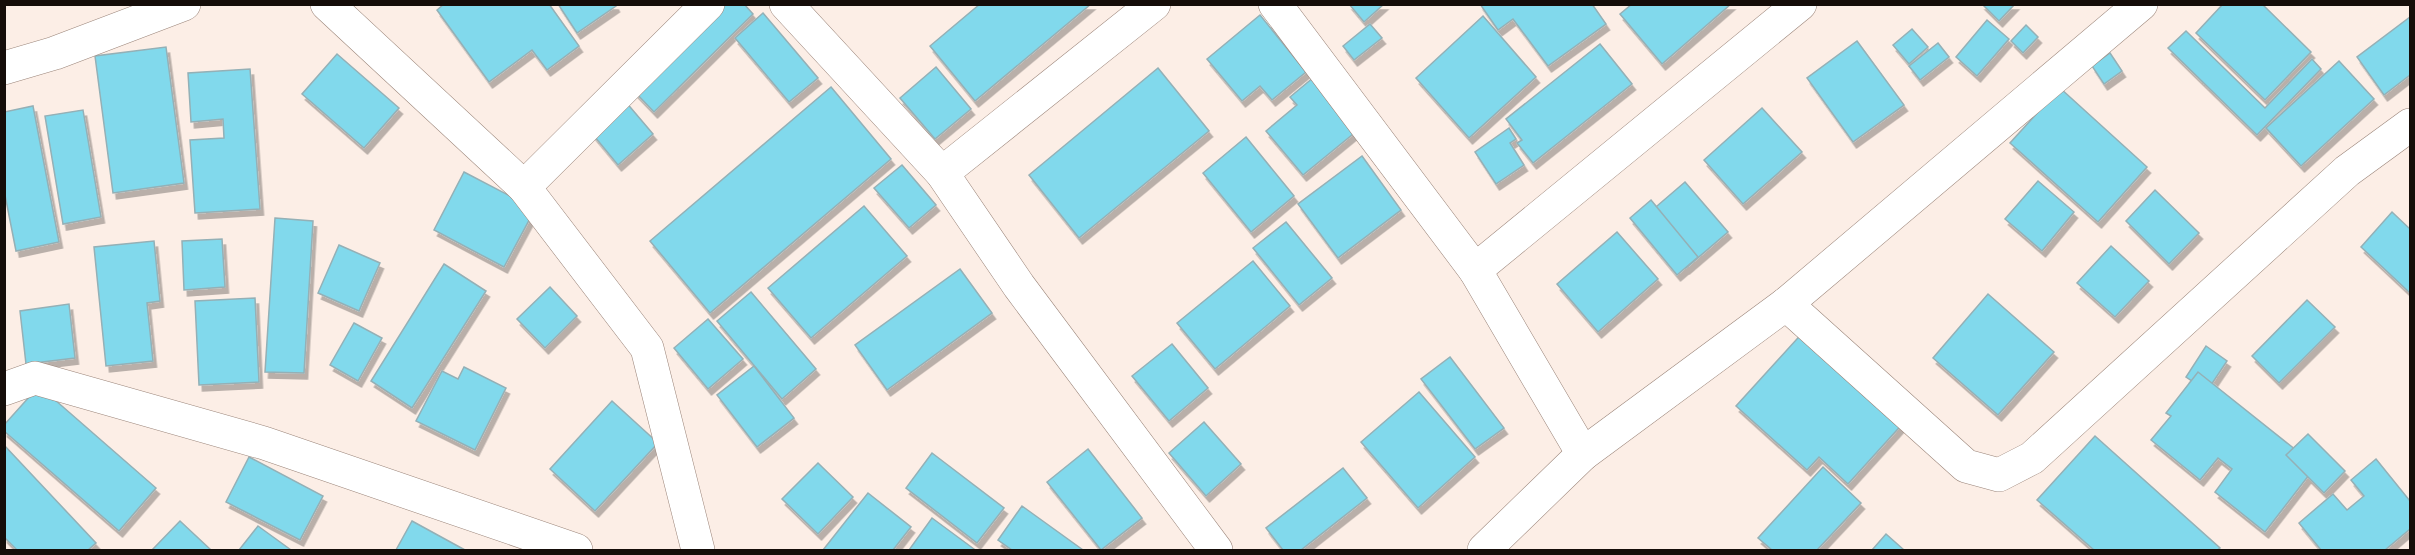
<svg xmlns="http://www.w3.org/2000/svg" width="2415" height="555" font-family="'DejaVu Sans',sans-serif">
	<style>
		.building { fill: #81d9ec; stroke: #94b0b6; stroke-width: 1.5; filter: url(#shadow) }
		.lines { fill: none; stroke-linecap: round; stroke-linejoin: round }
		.minor-casing { stroke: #9b857a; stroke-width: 34 }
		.minor { stroke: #fff; stroke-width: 33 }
	</style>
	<defs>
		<filter id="shadow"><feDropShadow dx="3.5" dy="6" stdDeviation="0" flood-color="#0004"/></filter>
	</defs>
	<rect width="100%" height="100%" fill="#fceee6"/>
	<g class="building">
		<polygon points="444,4 549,4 579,46 547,70 532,50 489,82 437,10"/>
		<polygon points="558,4 615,4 616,6 577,33"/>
		<polygon points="719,4 744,4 753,14 654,112 633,90"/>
		<polygon points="980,4 1091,4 975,101 930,46"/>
		<polygon points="1349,4 1384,4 1364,22"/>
		<polygon points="1480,4 1592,4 1606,24 1548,66 1513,19 1498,30"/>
		<polygon points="1632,4 1731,4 1662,64 1620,14"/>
		<polygon points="1982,4 2015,4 1999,21"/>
		<polygon points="2223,4 2262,4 2311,52 2265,100 2196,33"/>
		<polygon points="763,13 818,78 789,102 735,38"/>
		<polygon points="1260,15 1306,72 1272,100 1260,86 1242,101 1207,59"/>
		<polygon points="1483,16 1536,77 1469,138 1416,78"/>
		<polygon points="2410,17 2410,75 2384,95 2357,57"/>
		<polygon points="1987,20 2009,39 1977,76 1956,57"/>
		<polygon points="1370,24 1382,38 1354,60 1343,46"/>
		<polygon points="2026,25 2038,37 2023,53 2011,41"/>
		<polygon points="1912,29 1928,47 1909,64 1893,45"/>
		<polygon points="2186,31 2265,108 2312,59 2321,69 2257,135 2168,48"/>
		<polygon points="1857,41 1904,105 1853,142 1807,78"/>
		<polygon points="1938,43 1949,57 1920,80 1909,66"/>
		<polygon points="1600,44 1632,84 1533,163 1517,143 1522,140 1506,119"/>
		<polygon points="166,47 184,183 113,193 95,56"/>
		<polygon points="2110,53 2122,71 2104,84 2092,66"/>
		<polygon points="337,54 399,108 364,148 302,94"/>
		<polygon points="2339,61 2374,99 2301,166 2266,128"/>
		<polygon points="936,67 971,109 935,139 900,98"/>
		<polygon points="1158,68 1209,131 1079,238 1029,175"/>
		<polygon points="250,69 260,209 195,213 190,140 224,138 223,119 191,122 188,73"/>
		<polygon points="1314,77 1358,130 1303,175 1266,131 1297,105 1290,97"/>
		<polygon points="831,87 891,159 710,313 650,241"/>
		<polygon points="2060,88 2147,167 2098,222 2010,143"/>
		<polygon points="625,101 653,134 618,165 590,131"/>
		<polygon points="33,106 59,242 16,251 4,190 4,112"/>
		<polygon points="1762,108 1802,152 1743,204 1704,160"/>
		<polygon points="83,110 101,217 63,224 45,116"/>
		<polygon points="1509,128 1516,139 1510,143 1524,165 1496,184 1475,152"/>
		<polygon points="1246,137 1294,196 1251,232 1203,173"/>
		<polygon points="1362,156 1401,210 1338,258 1298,204"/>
		<polygon points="902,165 936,205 909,228 874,188"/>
		<polygon points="464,172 535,209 504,267 434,230"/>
		<polygon points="2038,181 2074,212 2042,251 2005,219"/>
		<polygon points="1685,182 1728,232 1686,268 1643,218"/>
		<polygon points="2155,190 2199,233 2169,264 2126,221"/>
		<polygon points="1651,200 1698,257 1677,275 1630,218"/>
		<polygon points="864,206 907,256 811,338 768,288"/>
		<polygon points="2392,212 2410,229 2410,293 2361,247"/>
		<polygon points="275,218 313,221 304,373 265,372"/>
		<polygon points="1286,222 1332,278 1299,305 1253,248"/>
		<polygon points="1617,232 1658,279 1598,332 1557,284"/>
		<polygon points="222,239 225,287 184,290 182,241"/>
		<polygon points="154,241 160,301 147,303 153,361 106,366 94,247"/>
		<polygon points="339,245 380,263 359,311 318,293"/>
		<polygon points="2111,246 2149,281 2115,317 2077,283"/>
		<polygon points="1253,261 1290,306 1215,369 1177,323"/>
		<polygon points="444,264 486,291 412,408 371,381"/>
		<polygon points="960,269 992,313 887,390 855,345"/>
		<polygon points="550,287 577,316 545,348 517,319"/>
		<polygon points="751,292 816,369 782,399 717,321"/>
		<polygon points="1988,294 2054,352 1998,415 1933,358"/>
		<polygon points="255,298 259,382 199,385 195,301"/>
		<polygon points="2307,300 2335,327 2279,383 2252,356"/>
		<polygon points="69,304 75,358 26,364 20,311"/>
		<polygon points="708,319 743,359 708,389 674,348"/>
		<polygon points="354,323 382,338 358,381 330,365"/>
		<polygon points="1806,329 1906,420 1848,484 1819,457 1807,470 1736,406"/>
		<polygon points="1172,344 1208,388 1169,421 1132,376"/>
		<polygon points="2206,346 2227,361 2207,391 2186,377"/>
		<polygon points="1450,357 1504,428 1475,449 1421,379"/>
		<polygon points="754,366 794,418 757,447 717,395"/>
		<polygon points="464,367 506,388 475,450 416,421 442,371 458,379"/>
		<polygon points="2198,372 2316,466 2265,532 2215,492 2232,469 2218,458 2200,480 2151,440 2171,416 2166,413"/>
		<polygon points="39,386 156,488 119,531 4,431 4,425"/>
		<polygon points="1419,392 1475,457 1418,508 1361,442"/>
		<polygon points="612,401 658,443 595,511 550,469"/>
		<polygon points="1204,422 1241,464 1206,496 1169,453"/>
		<polygon points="2308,434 2345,471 2324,493 2286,455"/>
		<polygon points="2095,436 2220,548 2217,550 2094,550 2037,500"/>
		<polygon points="4,445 96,543 88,550 17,550 4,537"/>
		<polygon points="1088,449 1142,518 1101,550 1047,482"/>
		<polygon points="932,453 1004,508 977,543 906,488"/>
		<polygon points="249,457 323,496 300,540 226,502"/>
		<polygon points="2376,459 2410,501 2410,529 2385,550 2321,550 2299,523 2333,494 2347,510 2364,496 2351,480"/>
		<polygon points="818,463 853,497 818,534 782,499"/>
		<polygon points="1823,467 1861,503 1817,550 1772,550 1758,538"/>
		<polygon points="1343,468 1367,498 1301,550 1283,550 1266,528"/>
		<polygon points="868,493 911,527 893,550 823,550"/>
		<polygon points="1022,506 1083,550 1012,550 998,540"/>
		<polygon points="932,518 974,549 973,550 909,550"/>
		<polygon points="180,521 211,550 152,550"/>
		<polygon points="412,521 465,550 396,550"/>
		<polygon points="258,526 291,550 239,550"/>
		<polygon points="1886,534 1904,550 1872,550"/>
	</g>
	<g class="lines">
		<defs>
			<g id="minor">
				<polyline points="327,4 524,187 647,348 698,550"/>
				<polyline points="786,4 942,173 1019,286 1216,550"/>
				<polyline points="1275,4 1475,270 1583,454"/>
				<polyline points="4,68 55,53 184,4"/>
				<polyline points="942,173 1154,4"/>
				<polyline points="524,187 708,4"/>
				<polyline points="1475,270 1800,4"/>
				<polyline points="1786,304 1966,466 1999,475 2032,458 2347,171 2410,125"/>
				<polyline points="4,389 35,378 264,443 576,550"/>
				<polyline points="1484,550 1583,454 1786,304 2141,4"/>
			</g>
		</defs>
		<use href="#minor" class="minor-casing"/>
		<use href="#minor" class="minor"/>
	</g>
	<rect width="2415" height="555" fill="none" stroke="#150d09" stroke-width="12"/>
</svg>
